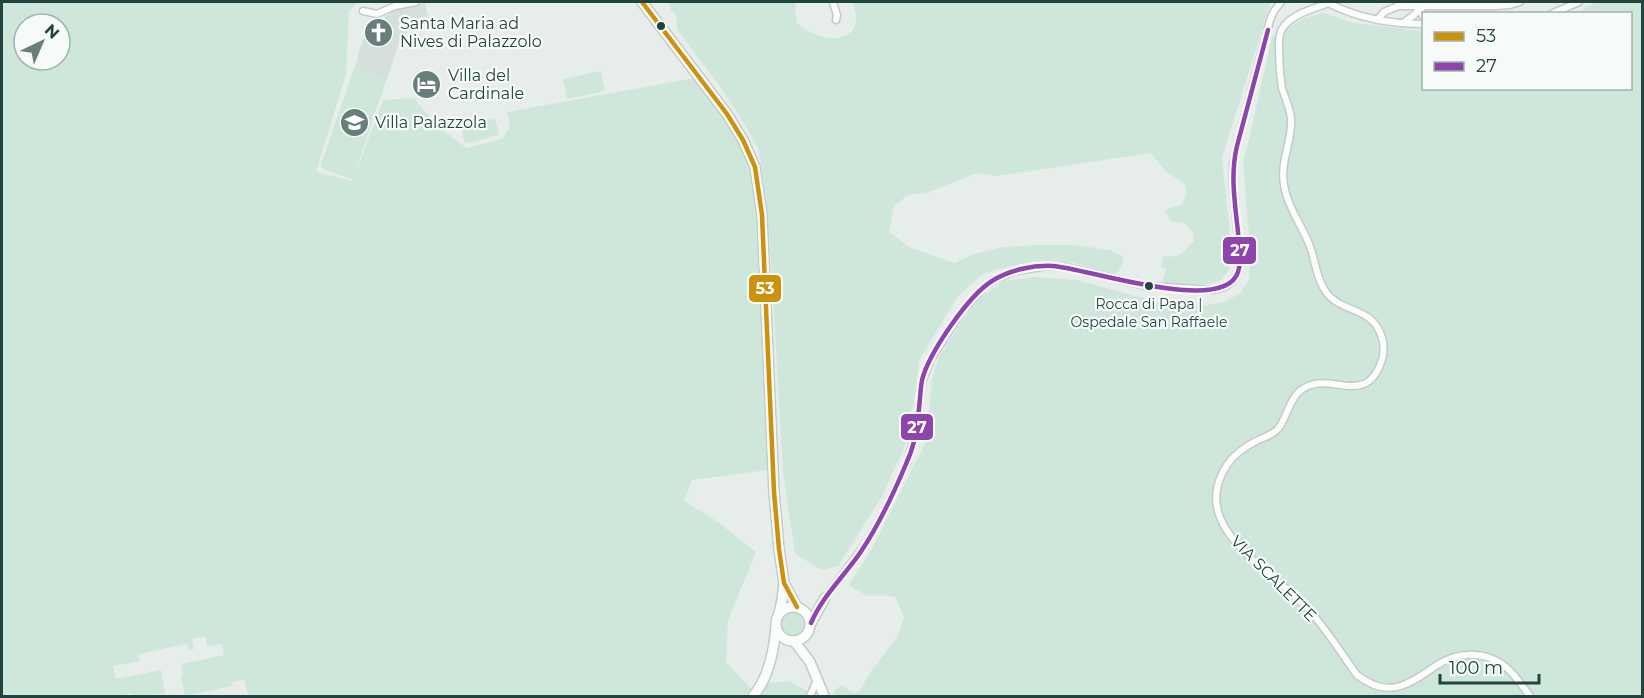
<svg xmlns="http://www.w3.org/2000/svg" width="1644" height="698" font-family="Montserrat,sans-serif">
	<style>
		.built { fill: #d5e0dc }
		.green { fill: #cfe7da; fill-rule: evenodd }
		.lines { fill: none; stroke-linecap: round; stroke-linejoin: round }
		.street-casing { stroke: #c4cac8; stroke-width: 9 }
		.secondary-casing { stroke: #c2cbc9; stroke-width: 12 }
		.street { stroke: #fbfcfc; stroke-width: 6 }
		.secondary { stroke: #fbfcfc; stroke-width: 9 }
		.bus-1-casing { stroke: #f6fbf9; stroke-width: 9 }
		.bus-2-casing { stroke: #f6fbf9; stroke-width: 9 }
		.bus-1 { stroke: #cc920d; stroke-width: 4.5 }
		.bus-2 { stroke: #8e44ad; stroke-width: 4.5 }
		.bus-dot { fill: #22443f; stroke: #f6fbf9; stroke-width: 2 }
		.labels { text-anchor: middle; stroke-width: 4.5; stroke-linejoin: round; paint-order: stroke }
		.bus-label { font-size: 14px; fill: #22443f; stroke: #f6fbf9 }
		.poi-label { font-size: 16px; fill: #22443f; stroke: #f6fbf9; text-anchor: start }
		.street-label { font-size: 16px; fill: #22443f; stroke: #f6fbf9 }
		.line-badge { stroke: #f6fbf9; stroke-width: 2 }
		.badge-label { font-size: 16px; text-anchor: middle; font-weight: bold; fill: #fff }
	</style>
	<rect width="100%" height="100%" fill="#e7edeb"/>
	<polygon class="built" points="425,3 428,16 419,18 419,22 407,32 400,41 352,179 323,169 321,165 358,58 357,57 365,36 371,38 372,35 367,32 371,23 376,25 393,11"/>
	<g class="green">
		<path d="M2,2h356l-9,10 -3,62 -30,98 36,9 1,-2 -30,-10 -2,-4 34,-99 31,13 -32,98 29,-77 31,-2c15,20 32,36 53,50l35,-9 8,-12 -3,-15 188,-34c22,28 47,57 56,92 2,9 2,19 4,28l13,272 -76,10 -8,21 31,19 41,32 -28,68 -2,42 25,27 -7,7h-496l-4,-17 -12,3 1,4 -48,10 -4,-19 2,-1 -2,-12 43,-9 -2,-11 -15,2 -2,-10 -13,3 2,10 -5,1 -2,-6 -48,10 1,7 -27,5 3,13 45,-9 4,23 -19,3h-14l-1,-3 -12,3h-117zM24,24h36v36h-36z"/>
		<path d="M668,2h128l-1,7 2,14c8,8 24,15 35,15 24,0 30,-18 19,-36h422l-3,2 -48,154 10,94 -3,18 -8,10 -9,4 -50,1 4,-16 -5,-1 2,-12c19,2 18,-2 31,-15l-1,-9 -8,-9 -13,-1 -7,-10 4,-4 12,-3 6,-11 -2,-10 -17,-11 -18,-20 -153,23 -20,-3 -51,20 -18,2 -14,11 -5,26 22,16 44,15 19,-9 30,-7 33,-2h36l37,5 12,6 1,8 -5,8 -6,3 -38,-12 -24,-2 -16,1 -31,6 -19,5 -26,23 -39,64 -2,24 -12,62 -24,52 -43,68 -16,4 -27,-16 -12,-82 -14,-246 -6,-50 -5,-28 -14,-25 -20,-31 -47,-63 -1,-14 -5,-5z"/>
		<polygon points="1596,2 1642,2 1642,696 835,696 833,692 841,685 854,693 859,691 874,667 897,638 904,617 895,597 882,595 867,596 849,585 869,554 926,442 932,379 939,357 975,301 1004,281 1034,277 1076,280 1162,303 1201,306 1225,302 1240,293 1249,280 1250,249 1243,163 1251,131 1272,37 1304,18 1324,13 1354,23 1423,31 1424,88 1630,88 1630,14 1581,13 1584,8"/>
		<polygon points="601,71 605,91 567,99 563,79"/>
		<polygon points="495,118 499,135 465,144 461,127"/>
		<circle cx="793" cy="624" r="14"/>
		<polygon points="789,681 807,691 805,696 759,696 769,683"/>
	</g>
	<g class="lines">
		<defs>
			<g id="street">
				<polyline points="833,2 837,15 836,20"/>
				<path d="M1326,2c31,16 63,22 98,22"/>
				<path d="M1329,3c-16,6 -38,11 -47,26 -4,7 -3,15 -3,22 0,13 1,25 3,37 3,10 8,20 9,30 2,24 -13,45 -6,72 4,19 17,36 24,54 6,14 6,29 14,43 14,28 50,17 59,51 2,6 2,11 1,18 -15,56 -54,12 -82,34 -12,9 -14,28 -23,39 -6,6 -12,8 -20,11 -12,6 -24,14 -31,25 -41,61 44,105 78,141 20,20 35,46 52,69 30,23 49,12 77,-8 23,-16 52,-17 73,1 9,8 16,19 23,28"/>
				<polyline points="1422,6 1421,12 1424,18"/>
				<polyline points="363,11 377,14 395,6 416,2"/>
				<polyline points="1551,14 1579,2"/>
				<polyline points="1377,20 1384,12 1398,6 1496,6 1510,5 1520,2"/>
				<polyline points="1403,23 1414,15 1423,5"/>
				<polyline points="825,598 867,542 883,514 907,463 916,431 922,382 931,359 962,311 984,287 996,279 1015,271 1048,266 1065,267 1147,286 1214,290 1225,287 1233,281 1238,273 1240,258 1233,185 1233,165 1237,146 1270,20 1274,11 1281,2"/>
				<polyline points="810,696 817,680"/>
			</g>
			<g id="secondary">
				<polyline points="642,2 727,114 743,140 755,167 762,215 774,492 779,549 784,583 797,607"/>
				<circle cx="793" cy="624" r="17"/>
				<polyline points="779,613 782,600 784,583"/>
				<polyline points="811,623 825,598"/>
				<polyline points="794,641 810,662 824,696"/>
				<path d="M753,696c16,-18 21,-46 23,-69"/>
			</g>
		</defs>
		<use href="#street" class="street-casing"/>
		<use href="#secondary" class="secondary-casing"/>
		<use href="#street" class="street"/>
		<use href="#secondary" class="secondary"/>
		<defs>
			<polyline id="bus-1" points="642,2 727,114 743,140 755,167 762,215 774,492 779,549 784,583 797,607"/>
			<path id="bus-2" d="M811,623c11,-26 33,-47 49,-70 19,-28 33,-58 46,-89 7,-15 11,-31 12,-48 2,-12 2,-24 4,-36 7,-27 46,-84 70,-99 17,-11 41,-16 61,-15 33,2 171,50 185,6 4,-12 1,-27 0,-40 -3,-29 -8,-57 -1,-86l31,-116"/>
		</defs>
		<use href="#bus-1" class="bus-1-casing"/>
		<use href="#bus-2" class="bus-2-casing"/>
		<use href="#bus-1" class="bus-1"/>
		<use href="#bus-2" class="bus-2"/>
	</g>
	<defs>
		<symbol id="church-disc" viewBox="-11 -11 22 22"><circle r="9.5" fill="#677f7b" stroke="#f6fbf9"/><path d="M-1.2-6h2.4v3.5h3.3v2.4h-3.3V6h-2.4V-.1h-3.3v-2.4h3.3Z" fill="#fff"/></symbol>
		<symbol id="hotel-disc" viewBox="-11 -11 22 22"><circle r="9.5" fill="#677f7b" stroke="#f6fbf9"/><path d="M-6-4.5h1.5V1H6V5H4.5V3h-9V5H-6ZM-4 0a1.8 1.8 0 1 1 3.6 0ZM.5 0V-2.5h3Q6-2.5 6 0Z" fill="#fff"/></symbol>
		<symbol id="university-disc" viewBox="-11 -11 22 22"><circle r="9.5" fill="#677f7b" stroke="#f6fbf9"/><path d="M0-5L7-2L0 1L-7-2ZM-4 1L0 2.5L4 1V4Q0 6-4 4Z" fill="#fff"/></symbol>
	</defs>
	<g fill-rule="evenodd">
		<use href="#church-disc" x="362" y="16" width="33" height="33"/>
		<use href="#hotel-disc" x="410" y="68" width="33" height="33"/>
		<use href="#university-disc" x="338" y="106" width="33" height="33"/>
	</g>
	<g class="bus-dot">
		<circle cx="661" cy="26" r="5"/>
		<circle cx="1149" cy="286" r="5"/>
	</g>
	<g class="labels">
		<g class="bus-label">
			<text x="1149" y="309">Rocca di Papa |<tspan x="1149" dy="18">Ospedale San Raffaele</tspan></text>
		</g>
		<g class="poi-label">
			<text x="400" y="29">Santa Maria ad<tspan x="400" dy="18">Nives di Palazzolo</tspan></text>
			<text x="448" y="81">Villa del<tspan x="448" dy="18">Cardinale</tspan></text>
			<text x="375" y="128">Villa Palazzola</text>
		</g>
		<g class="street-label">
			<text transform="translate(1274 578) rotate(45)" y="6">VIA SCALETTE</text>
		</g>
	</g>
	<g class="line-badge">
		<rect x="1222" y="236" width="35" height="29" rx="6" fill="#8e44ad"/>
		<rect x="748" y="274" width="34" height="29" rx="6" fill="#cc920d"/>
		<rect x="900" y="413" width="34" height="28" rx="6" fill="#8e44ad"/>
	</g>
	<g class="badge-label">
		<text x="1240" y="256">27</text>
		<text x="765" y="294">53</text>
		<text x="917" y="433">27</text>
	</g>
	<rect width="1644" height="698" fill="none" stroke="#22443f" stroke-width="6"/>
	<rect x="1422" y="12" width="210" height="78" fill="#f6fbf9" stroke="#a1b2af" stroke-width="1.5"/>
	<rect x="1434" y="32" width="30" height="9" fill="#cc920d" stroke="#a1b2af" stroke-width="1.5"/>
	<text x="1476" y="42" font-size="18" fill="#22443f">53</text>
	<rect x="1434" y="62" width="30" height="9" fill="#8e44ad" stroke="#a1b2af" stroke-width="1.5"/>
	<text x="1476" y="72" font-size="18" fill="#22443f">27</text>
	<g transform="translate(42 42) rotate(44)"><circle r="28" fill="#f6fbf9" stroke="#a1b2af" stroke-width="1.5"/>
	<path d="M0-4.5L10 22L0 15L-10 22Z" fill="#677f7b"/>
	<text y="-9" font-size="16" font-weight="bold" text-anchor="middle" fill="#22443f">N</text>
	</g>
	<path d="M1440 674v9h99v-9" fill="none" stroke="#22443f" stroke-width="3"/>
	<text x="1449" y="674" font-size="18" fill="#22443f" stroke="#f6fbf9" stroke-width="4.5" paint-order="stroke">100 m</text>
</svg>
